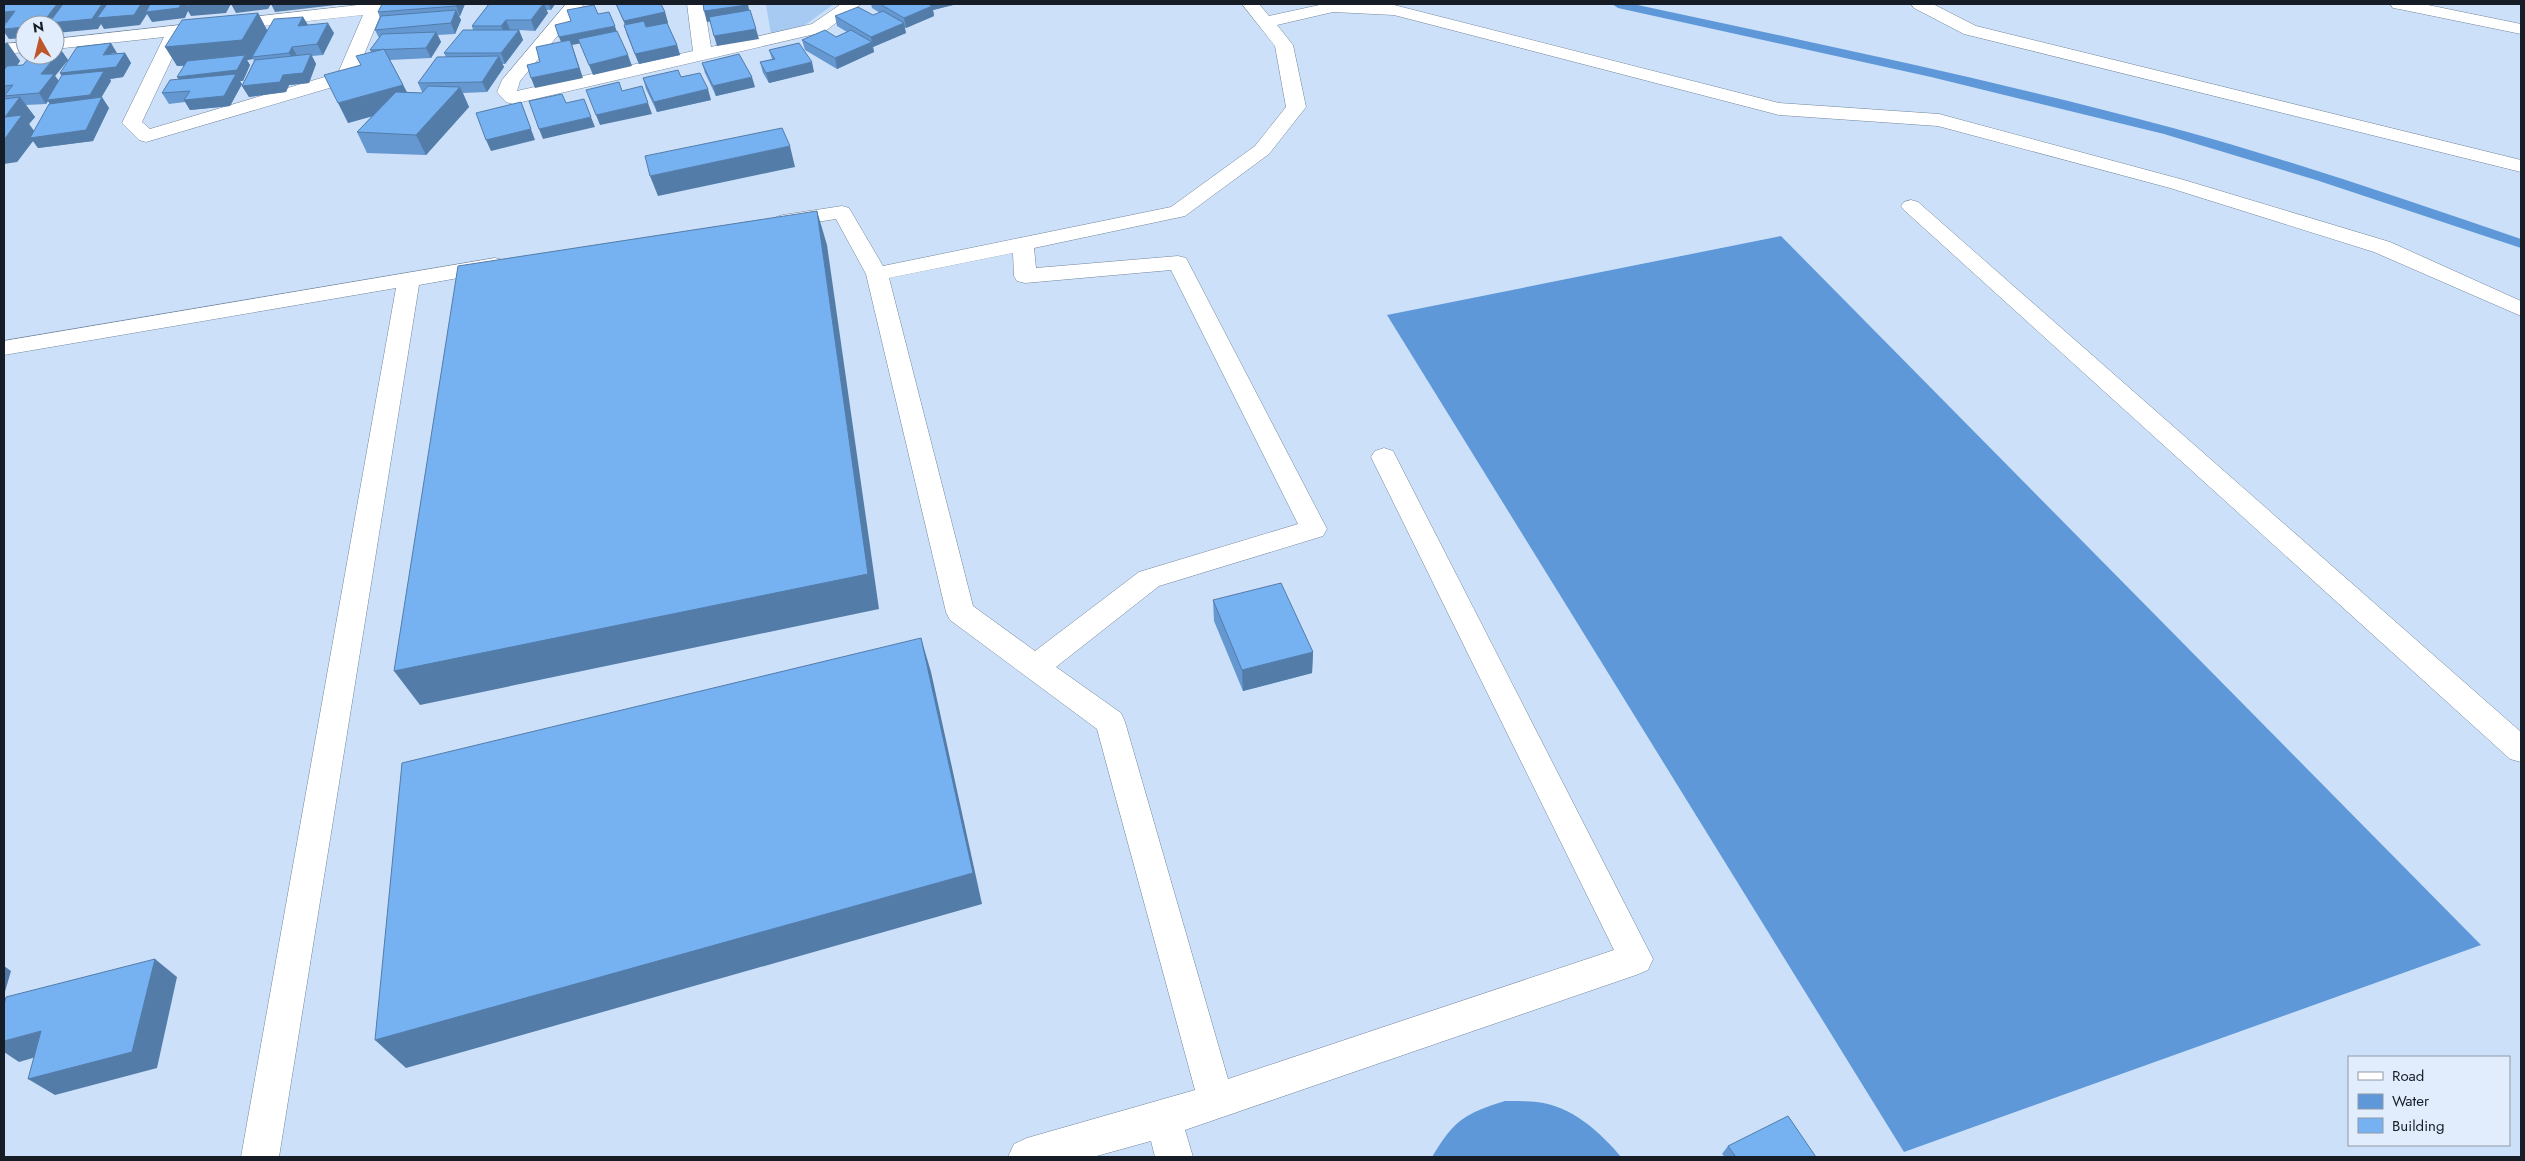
<svg xmlns="http://www.w3.org/2000/svg" width="2525" height="1161" font-family="Jost,sans-serif">
	<style>
		.green { fill: #a7caf2 }
		.water { fill: #5f98d8 }
		.lines { fill: none; stroke-linecap: round; stroke-linejoin: round }
		.stream { fill: #5f98d8; fill-rule: evenodd }
		.minor-casing { stroke: #72859b; stroke-width: 1 }
		.minor { fill: #fff; fill-rule: evenodd }
		.wall { fill: #6598d0; fill-rule: evenodd }
		.shaded-wall { fill: #537ca9 }
		.building { fill: #76b1f2; stroke: #537ca9 }
	</style>
	<rect width="100%" height="100%" fill="#cce1f9"/>
	<polygon class="green" points="834,4 798,30 771,34 766,5"/>
	<g class="water">
		<polygon points="1781,236 2481,945 1904,1152 1387,315"/>
		<path d="M1505,1101c11,0 22,0 32,1 35,4 63,30 84,55h-189c22,-37 32,-43 73,-56z"/>
	</g>
	<g class="lines">
		<path class="stream" d="M1612,4h21c181,39 362,76 540,124 118,32 233,72 348,111v9l-205,-68 -152,-46 -233,-57 -313,-69z"/>
		<defs>
			<g id="minor">
				<path d="M367,4h18l-32,77 -207,61 -7,-2 -17,-17 42,-86 -109,12v-10zM363,15l-25,58 -188,56 -8,-7 41,-87z"/>
				<polygon points="566,4 584,4 520,81 517,91 693,51 687,4 704,4 711,47 812,24 841,4 861,4 824,32 513,104 506,102 497,92 502,80"/>
				<path d="M1242,4h17l10,12 55,-12 70,1 385,98 160,11 245,66 206,62 131,59v15l-147,-64 -204,-64 -232,-62 -159,-11 -385,-100 -61,-3 -56,13 16,20 13,62 -37,47 -84,62 -151,32 2,20 142,-12 8,2 141,271 -4,7 -164,50 -103,81 65,46 4,9 103,357 386,-129 -243,-493 4,-6 9,-3 9,3 260,508 -5,11 -12,5 -451,155 8,27h-38l-4,-16 -58,16h-85l6,-13 13,-6 168,-48 -98,-361 -147,-109 -4,-8 -80,-338 -30,-55 -53,8 -7,-2 -4,-4 4,-4 7,-2 59,-9 7,2 34,58 288,-59 84,-61 31,-39 -11,-61zM1013,253l1,23 3,5 8,2 146,-13 127,254 -159,48 -104,79 -62,-45 -84,-328z"/>
				<polygon points="1911,4 1933,4 1976,26 2521,160 2521,172 1964,34 1914,8"/>
				<polygon points="2390,4 2423,4 2521,24 2521,34 2399,9 2393,8"/>
				<polygon points="25,42 25,52 4,54 4,44"/>
				<polygon points="1911,200 1918,202 2521,732 2521,762 2510,759 1904,210 1901,206 1904,202"/>
				<polygon points="495,258 503,260 506,265 503,270 419,285 279,1157 241,1157 396,288 4,355 4,341"/>
			</g>
		</defs>
		<use href="#minor" class="minor-casing"/>
		<use href="#minor" class="minor"/>
	</g>
	<g class="wall">
		<polygon points="465,4 460,16 459,16 461,20 455,34 438,35 441,42 431,58 390,60 407,92 422,93 422,92 418,83 446,57 444,53 473,30 472,26 489,4 555,4 551,10 546,10 548,13 535,31 519,30 523,40 505,64 502,64 504,67 487,92 463,93 469,107 426,155 367,153 357,132 372,116 348,123 361,66 371,52 370,50 379,38 375,30 380,18 378,12"/>
		<polygon points="616,4 665,12 668,23 667,23 677,45 680,55 639,64 627,35 624,25 625,25"/>
		<polygon points="871,4 957,4 933,10 934,16 906,28 904,27 906,33 873,47 874,52 837,69 805,50 802,40 836,37 847,32 837,26 835,16 873,15 880,13 872,8"/>
		<polygon points="258,13 267,30 303,17 308,25 334,33 323,55 312,56 316,64 309,83 289,85 286,92 249,97 242,86 254,61 253,59 247,60 250,65 243,81 240,81 242,84 230,106 190,110 185,102 169,104 162,93 179,79 184,66 177,66"/>
		<path d="M4,42l16,19 -3,5 6,-1 38,-15 7,10 -13,16 4,5 3,-5 -2,-3 57,-20h8l6,10 -8,14 -13,2 1,2 -10,16 8,11 -16,33 -55,7 -5,-7 -16,21 -12,-64 -1,-1zM48,101l2,3 -16,27 -5,-7 6,-7 -9,-12 20,-1z"/>
		<polygon points="769,50 814,72 769,83 763,73 760,62 772,59"/>
		<polygon points="702,63 755,87 716,96 705,73"/>
		<polygon points="643,78 711,100 657,112 646,89"/>
		<polygon points="1213,600 1313,652 1312,673 1243,691 1214,621"/>
		<polygon points="1728,1146 1816,1157 1725,1157 1722,1154"/>
	</g>
	<g class="shaded-wall">
		<polygon points="57,4 345,4 275,12 271,4 268,9 236,13 231,4 226,13 191,16 188,11 185,18 152,22 147,14 140,25 104,29 101,24 98,29 56,33 55,31 55,25 41,25"/>
		<polygon points="457,4 465,4 460,16 456,6"/>
		<polygon points="544,4 548,13 535,31 531,20"/>
		<polygon points="549,4 555,4 551,10"/>
		<polygon points="747,4 748,4 750,16 707,22 704,11"/>
		<polygon points="931,4 957,4 933,10 934,16 906,28 904,18 931,7"/>
		<polygon points="456,10 461,20 455,34 451,23"/>
		<polygon points="15,11 22,21 4,23 4,12"/>
		<polygon points="665,12 668,23 627,31 624,21"/>
		<polygon points="258,13 268,32 252,57 253,59 247,60 250,65 243,81 240,81 242,84 230,106 190,110 184,100 224,96 184,87 177,77 242,60 177,66 165,47"/>
		<polygon points="303,17 309,27 298,26"/>
		<polygon points="506,20 510,30 506,36 501,26"/>
		<polygon points="328,23 334,33 323,55 317,44"/>
		<polygon points="904,23 906,33 873,47 871,37"/>
		<polygon points="615,26 618,36 572,45 583,78 535,88 531,78 563,47 559,37"/>
		<polygon points="25,27 25,38 9,39 4,32 4,29"/>
		<polygon points="756,29 759,39 717,46 714,36"/>
		<polygon points="519,30 523,40 505,64 501,53"/>
		<polygon points="436,32 441,42 431,58 426,48"/>
		<polygon points="7,42 20,61 4,83 4,46"/>
		<polygon points="872,42 874,52 837,69 835,58"/>
		<polygon points="111,43 117,53 103,55"/>
		<polygon points="677,45 680,55 639,64 635,54"/>
		<polygon points="292,47 298,57 295,64 289,53"/>
		<polygon points="61,50 68,60 55,76 61,84 67,83 60,73 125,53 131,63 123,77 110,79 111,81 97,105 54,110 48,101 46,104 39,93 41,74"/>
		<polygon points="311,54 316,64 309,83 289,85 286,92 249,97 242,86 283,75"/>
		<polygon points="628,55 632,66 593,75 589,65"/>
		<polygon points="499,56 504,67 487,92 482,82"/>
		<polygon points="812,62 814,72 769,83 766,73"/>
		<polygon points="752,77 755,87 716,96 713,86"/>
		<polygon points="403,85 413,105 348,123 338,103"/>
		<polygon points="460,87 469,107 426,155 416,135"/>
		<polygon points="708,89 711,100 657,112 654,102"/>
		<polygon points="20,97 35,117 29,124 37,135 102,97 109,108 93,141 38,148 33,141 17,162 4,164 5,117"/>
		<polygon points="521,102 535,140 491,151 486,140"/>
		<polygon points="648,103 652,114 600,125 596,115"/>
		<polygon points="591,117 595,127 543,139 539,129"/>
		<polygon points="790,146 795,167 658,196 650,176"/>
		<polygon points="817,211 827,245 879,609 420,705 394,671"/>
		<polygon points="921,638 931,672 982,904 406,1068 375,1040"/>
		<polygon points="1313,652 1312,673 1243,691 1242,670"/>
		<polygon points="155,959 177,977 157,1068 55,1095 28,1079"/>
		<polygon points="4,966 11,971 4,995"/>
		<polygon points="41,1031 67,1048 19,1062 4,1052 4,1041"/>
	</g>
	<g class="building">
		<polygon points="4,4 57,4 41,25 25,25 25,27 4,29 4,26 15,11 4,12"/>
		<polygon points="63,4 102,4 92,19 49,23"/>
		<polygon points="107,4 141,4 134,15 97,18"/>
		<polygon points="150,4 181,4 179,8 146,12"/>
		<polygon points="187,4 210,4 185,6"/>
		<polygon points="382,4 457,4 456,6 378,12"/>
		<polygon points="489,4 543,4 531,20 506,20 501,26 472,26"/>
		<polygon points="616,4 661,4 665,12 624,21"/>
		<polygon points="703,4 747,4 747,5 704,11"/>
		<polygon points="880,4 928,4 932,6 904,18"/>
		<polygon points="594,5 598,14 609,12 615,26 559,37 555,25 571,21 567,10"/>
		<polygon points="858,7 873,15 883,11 904,23 871,37 835,16"/>
		<polygon points="456,10 451,23 375,30 381,16"/>
		<polygon points="750,10 756,29 714,36 709,17"/>
		<polygon points="258,13 242,40 165,47 182,20"/>
		<polygon points="303,17 298,26 328,23 317,44 292,47 289,53 252,57 274,19"/>
		<polygon points="644,21 646,27 667,23 677,45 635,54 624,25"/>
		<polygon points="463,30 519,30 501,53 444,53"/>
		<polygon points="825,30 836,37 851,30 872,42 835,58 802,40"/>
		<polygon points="617,31 628,55 589,65 578,39"/>
		<polygon points="436,32 426,48 370,50 382,34"/>
		<polygon points="570,40 579,68 531,78 527,65 540,62 536,47"/>
		<polygon points="111,43 103,55 125,53 116,67 60,73 77,47"/>
		<polygon points="799,43 812,62 766,73 760,62 775,59 769,50"/>
		<polygon points="384,49 403,85 338,103 324,75 361,65 356,56"/>
		<polygon points="55,50 61,50 41,74 54,74 39,93 4,96 13,85 4,86 4,70 7,66 23,65 31,55 55,55"/>
		<polygon points="311,54 303,73 283,75 280,82 242,86 255,60"/>
		<polygon points="739,54 752,77 713,86 702,63"/>
		<polygon points="245,55 237,70 177,77 187,61"/>
		<polygon points="499,56 482,82 418,83 437,57"/>
		<polygon points="678,70 681,77 700,73 708,89 654,102 643,78"/>
		<polygon points="104,71 90,95 47,100 62,75"/>
		<polygon points="236,74 224,96 184,100 190,91 162,93 170,80"/>
		<polygon points="619,82 622,91 642,86 648,103 596,115 586,90"/>
		<polygon points="428,86 460,87 416,135 357,132 396,92 422,93"/>
		<polygon points="562,94 566,103 584,99 591,117 539,129 529,101"/>
		<polygon points="20,97 5,117 22,115 4,140 4,99"/>
		<polygon points="102,97 86,130 30,138 49,104"/>
		<polygon points="521,102 531,129 486,140 476,113"/>
		<polygon points="782,128 790,146 650,176 645,156"/>
		<polygon points="817,211 868,574 394,671 458,266"/>
		<polygon points="1281,583 1313,652 1242,670 1213,600"/>
		<polygon points="921,638 973,873 375,1040 402,763"/>
		<polygon points="155,959 132,1052 28,1079 41,1031 4,1041 4,1005 6,997"/>
		<polygon points="1788,1116 1816,1157 1736,1157 1728,1146"/>
	</g>
	<rect width="2525" height="1161" fill="none" stroke="#161d26" stroke-width="10"/>
	<rect x="2348" y="1056" width="162" height="90" fill="#e1edfc" stroke="#909aa6"/>
	<rect x="2358" y="1072" width="25" height="8" fill="#ffffff" stroke="#909aa6"/>
	<text x="2392" y="1081" font-size="15" fill="#161d26">Road</text>
	<rect x="2358" y="1094" width="25" height="15" fill="#5f98d8" stroke="#909aa6"/>
	<text x="2392" y="1106" font-size="15" fill="#161d26">Water</text>
	<rect x="2358" y="1118" width="25" height="15" fill="#76b1f2" stroke="#909aa6"/>
	<text x="2392" y="1131" font-size="15" fill="#161d26">Building</text>
	<g transform="translate(40 40) rotate(352)"><circle r="24" fill="#e1edfc" stroke="#909aa6"/>
	<path d="M0-4L9 19L0 12L-9 19Z" fill="#bd572b"/>
	<text y="-8" font-size="14" font-weight="bold" text-anchor="middle" fill="#161d26">N</text>
	</g>
</svg>
